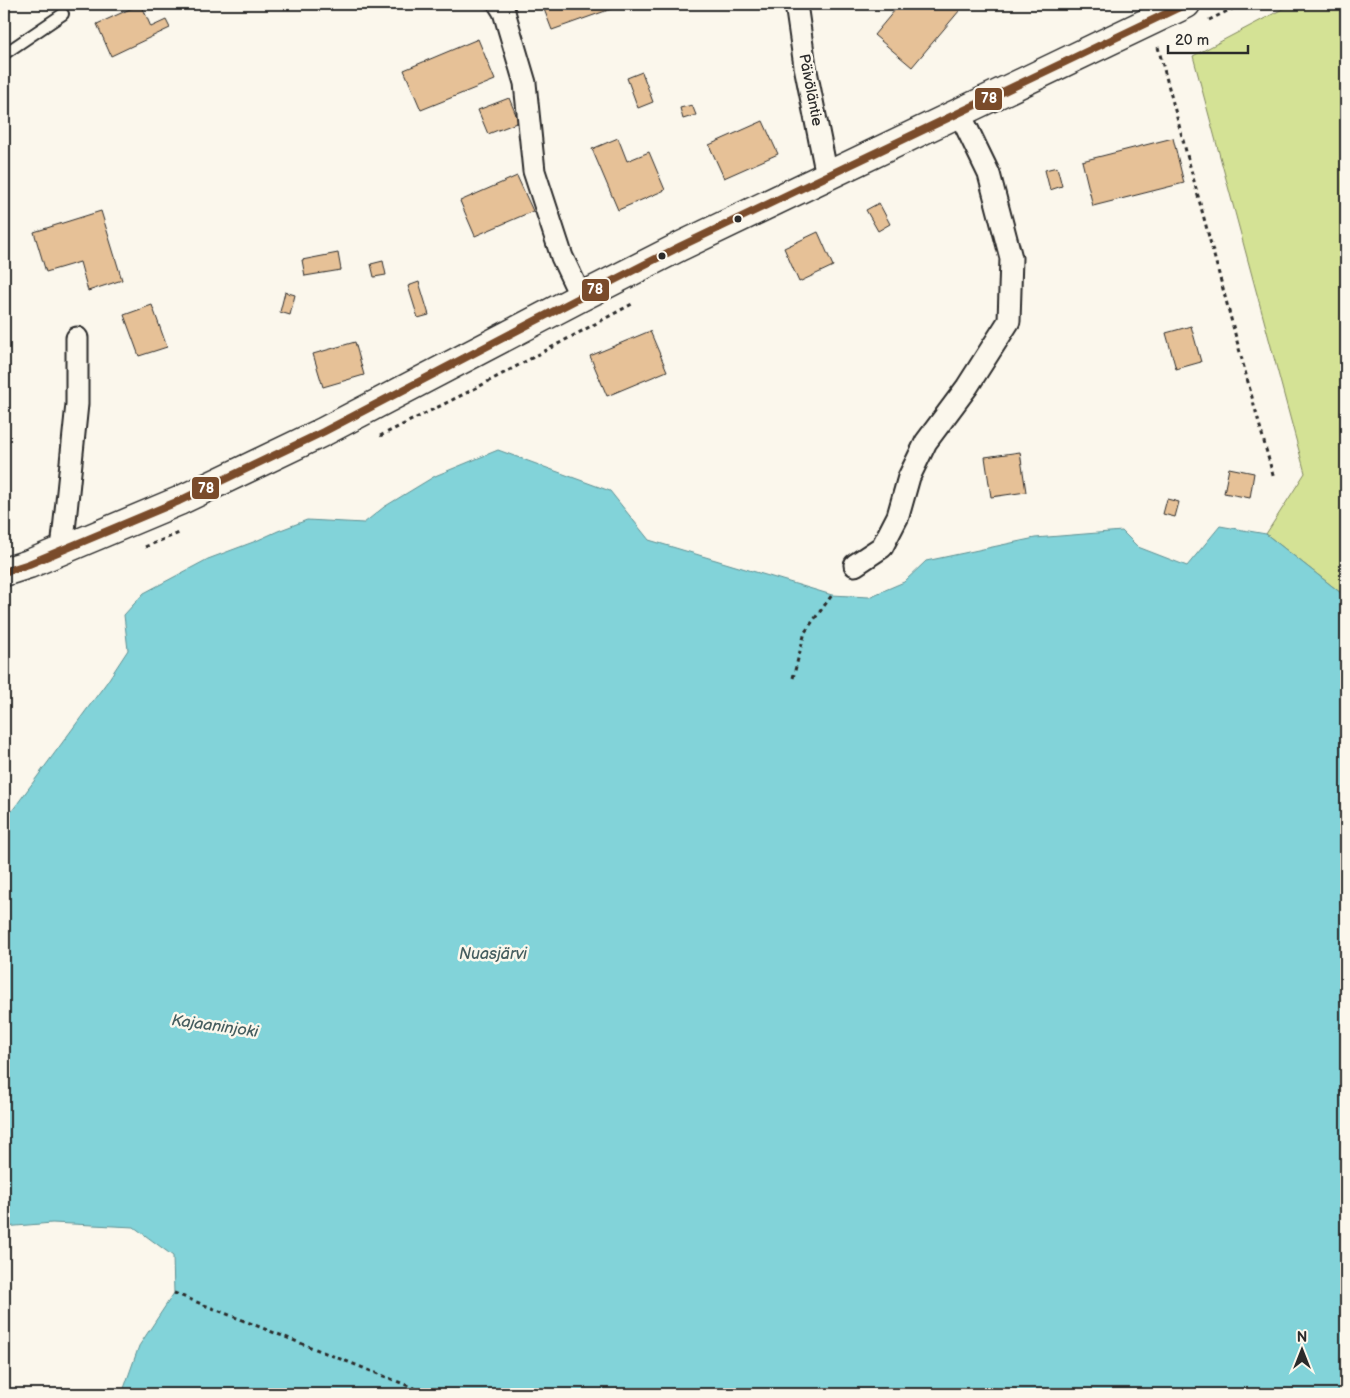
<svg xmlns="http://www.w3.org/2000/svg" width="1350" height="1398" font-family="'Balsamiq Sans',sans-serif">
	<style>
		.green { fill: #d4e295; stroke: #808660 }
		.water { fill: #82d3d9; stroke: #5f9093 }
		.building { fill: #e6c197; stroke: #2b2b2b }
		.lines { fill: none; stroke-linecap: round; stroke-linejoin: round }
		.lane-casing { stroke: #2b2b2b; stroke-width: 14 }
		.street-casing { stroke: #2b2b2b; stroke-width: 25 }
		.secondary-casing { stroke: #2b2b2b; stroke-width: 31 }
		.path { stroke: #2b2b2b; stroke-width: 3; stroke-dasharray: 4 4; stroke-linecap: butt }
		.lane { stroke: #fbf7ec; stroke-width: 10 }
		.street { stroke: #fbf7ec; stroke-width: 21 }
		.secondary { stroke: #fbf7ec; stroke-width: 28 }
		.bus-1-casing { stroke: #fbf7ec; stroke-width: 11 }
		.bus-1 { stroke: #7a4b2a; stroke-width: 8 }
		.bus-dot { fill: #2b2b2b; stroke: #fbf7ec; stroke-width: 2 }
		.labels { text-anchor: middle; stroke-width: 5; stroke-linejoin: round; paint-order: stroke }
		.street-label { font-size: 15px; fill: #2b2b2b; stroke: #fbf7ec }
		.water-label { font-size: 16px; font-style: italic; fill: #455d5f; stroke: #fbf7ec }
		.line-badge { stroke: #fbf7ec; stroke-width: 2 }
		.badge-label { font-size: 14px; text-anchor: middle; font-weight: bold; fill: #fff }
	</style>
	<rect width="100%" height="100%" fill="#fbf7ec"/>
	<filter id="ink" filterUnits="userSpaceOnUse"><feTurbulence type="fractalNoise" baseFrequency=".02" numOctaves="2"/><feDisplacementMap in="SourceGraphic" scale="10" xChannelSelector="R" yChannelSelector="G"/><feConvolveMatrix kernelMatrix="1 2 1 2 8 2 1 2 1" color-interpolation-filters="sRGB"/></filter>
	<g filter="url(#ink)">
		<polygon class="green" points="1292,4 1346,4 1346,597 1266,534 1305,473 1193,56"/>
		<polygon class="water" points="498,450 610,491 649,540 832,595 869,597 904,582 926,561 1035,538 1122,531 1138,547 1187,566 1220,526 1266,534 1346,597 1346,1394 122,1394 139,1346 174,1293 173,1256 134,1227 52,1223 4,1227 4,812 12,811 107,682 128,650 124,615 144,593 208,559 256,541 278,531 307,520 364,523 384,507 435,476"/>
		<g class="building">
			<polygon points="141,4 151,27 166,20 170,28 111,56 97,24"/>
			<polygon points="542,4 625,4 552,30"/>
			<polygon points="900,4 965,4 912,67 874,35"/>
			<polygon points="478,39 495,80 421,110 404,70"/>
			<polygon points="642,72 653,102 638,108 627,78"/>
			<polygon points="509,98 519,122 488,134 478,110"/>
			<polygon points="692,105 696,115 683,119 680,108"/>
			<polygon points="763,121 778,154 724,178 709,145"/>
			<polygon points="618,138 627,161 649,152 665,190 618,210 592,149"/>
			<polygon points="1173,138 1184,183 1093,206 1082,161"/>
			<polygon points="1057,167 1062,186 1050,190 1045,170"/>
			<polygon points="517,176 533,211 475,236 460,201"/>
			<polygon points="879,203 890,224 878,231 866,210"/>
			<polygon points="101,211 122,280 88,291 80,262 46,272 34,232"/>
			<polygon points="818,232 833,266 799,282 784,248"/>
			<polygon points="338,253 341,270 305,276 302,260"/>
			<polygon points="383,261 386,275 374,277 371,264"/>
			<polygon points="419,282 429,315 418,318 408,286"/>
			<polygon points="285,292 295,295 290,315 280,312"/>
			<polygon points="152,305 167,347 139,356 124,315"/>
			<polygon points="1191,326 1201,362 1176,369 1166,333"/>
			<polygon points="650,331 667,371 607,396 590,356"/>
			<polygon points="355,342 364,375 323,387 313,354"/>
			<polygon points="1020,452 1026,492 991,497 985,457"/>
			<polygon points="1229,468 1254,473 1250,498 1224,493"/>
			<polygon points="1167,499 1179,502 1175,517 1163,514"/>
		</g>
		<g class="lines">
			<defs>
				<polyline id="lane" points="4,54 63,14"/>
				<g id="street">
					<polyline points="499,4 504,12 525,83 534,171 562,257 581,297"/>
					<polyline points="796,4 805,66 827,176"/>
					<polyline points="62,550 77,404 77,338"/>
					<polyline points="855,565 882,547 898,516 909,477 926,442 967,387 1009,321 1011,258 989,174 959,112"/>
				</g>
				<polyline id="secondary" points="4,572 29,564 179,501 323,432 581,297 681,246 1186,4"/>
			</defs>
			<use href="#lane" class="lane-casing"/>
			<use href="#street" class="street-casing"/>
			<use href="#secondary" class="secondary-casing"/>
			<g class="path">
				<polyline points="1209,20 1242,4"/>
				<polyline points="1158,47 1274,479"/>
				<polyline points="380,436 478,387 632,304"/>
				<polyline points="145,547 179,533"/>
				<polyline points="793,678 805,632 832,595"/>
				<polyline points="174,1293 429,1394"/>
			</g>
			<use href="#lane" class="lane"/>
			<use href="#street" class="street"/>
			<use href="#secondary" class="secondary"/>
			<defs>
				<polyline id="bus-1" points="4,572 29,564 179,501 323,432 581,297 681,246 1186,4"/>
			</defs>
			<use href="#bus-1" class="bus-1-casing"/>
			<use href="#bus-1" class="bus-1"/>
		</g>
	</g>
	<g class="bus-dot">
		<circle cx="738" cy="219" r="4.5"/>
		<circle cx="662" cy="256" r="4.5"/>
	</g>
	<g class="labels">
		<g class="street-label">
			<text transform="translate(811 90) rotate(79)" y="5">Päivöläntie</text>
		</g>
		<g class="water-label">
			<text x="493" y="959">Nuasjärvi</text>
			<text transform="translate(215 1025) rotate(8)" y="6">Kajaaninjoki</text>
		</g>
	</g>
	<g class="line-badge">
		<rect x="974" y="87" width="29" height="24" rx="5" fill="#7a4b2a"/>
		<rect x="581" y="278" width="29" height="24" rx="5" fill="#7a4b2a"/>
		<rect x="191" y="476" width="29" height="24" rx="5" fill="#7a4b2a"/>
	</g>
	<g class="badge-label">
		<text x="989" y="103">78</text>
		<text x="595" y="294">78</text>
		<text x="206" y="493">78</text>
	</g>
	<rect width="1350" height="1398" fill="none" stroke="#fbf7ec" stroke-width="20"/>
	<rect x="10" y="10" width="1330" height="1378" fill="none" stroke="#2b2b2b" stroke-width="2" filter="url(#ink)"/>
	<g transform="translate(1302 1350)" stroke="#fbf7ec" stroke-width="4" paint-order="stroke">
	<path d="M0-4L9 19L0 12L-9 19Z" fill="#2b2b2b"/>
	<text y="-8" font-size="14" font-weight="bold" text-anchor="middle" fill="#2b2b2b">N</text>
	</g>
	<path d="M1168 45v8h80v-8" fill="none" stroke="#2b2b2b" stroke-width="2.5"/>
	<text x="1175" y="45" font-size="15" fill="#2b2b2b" stroke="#fbf7ec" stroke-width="4" paint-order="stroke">20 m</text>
</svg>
